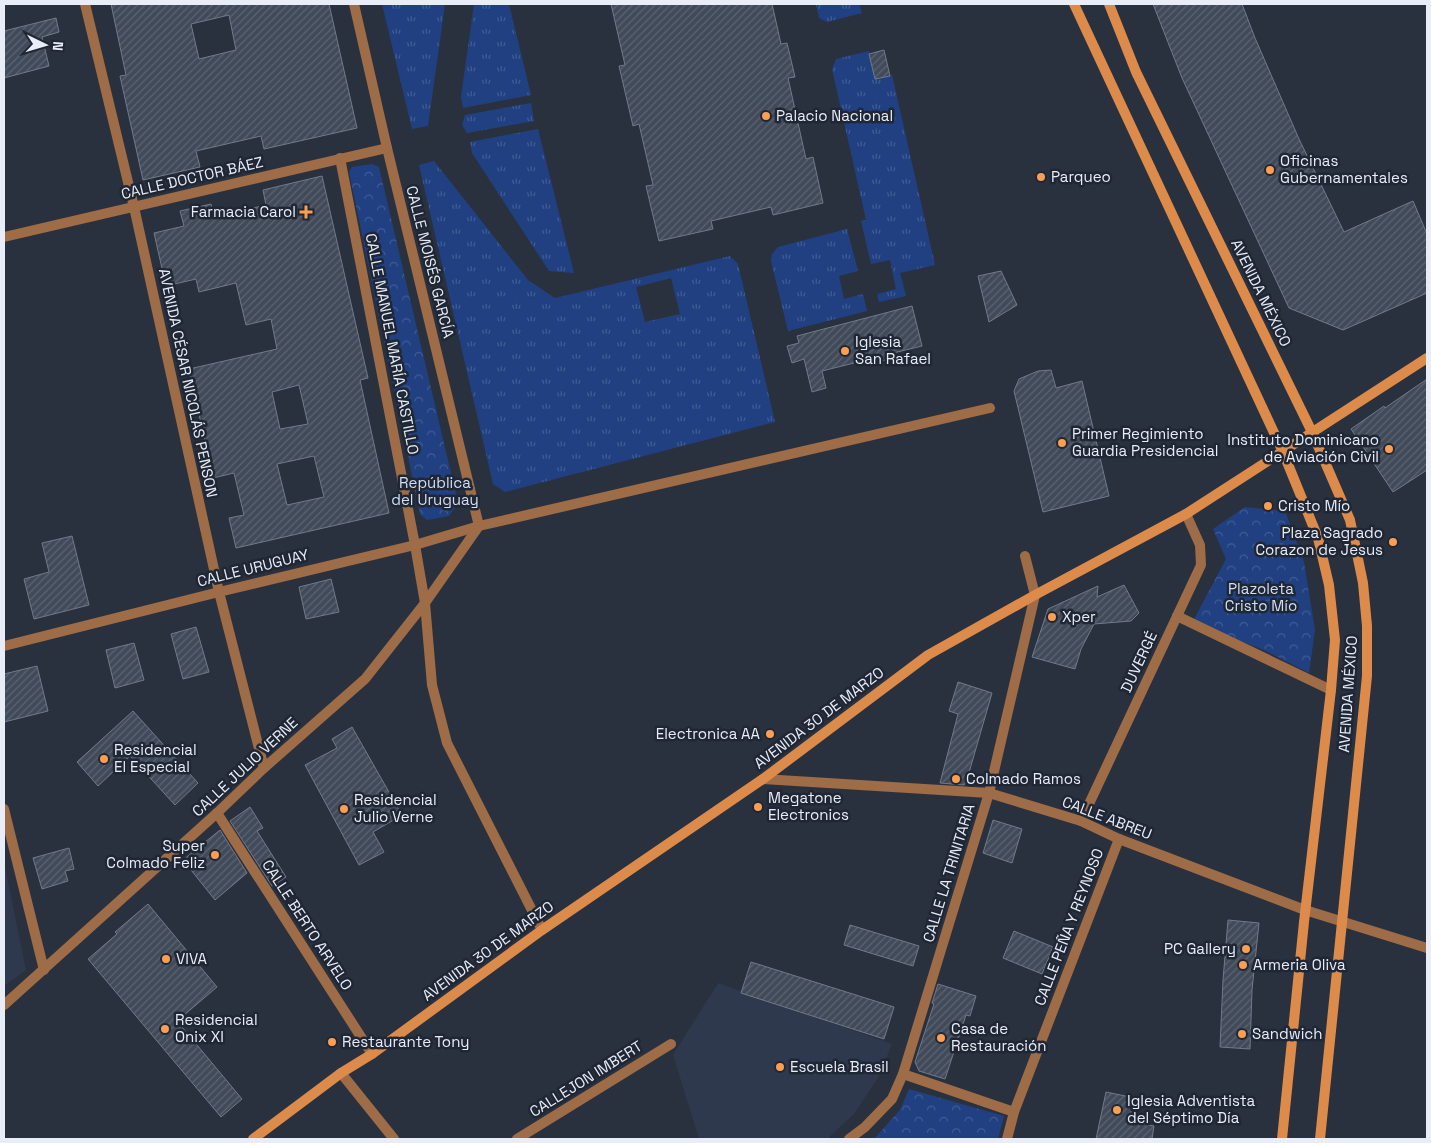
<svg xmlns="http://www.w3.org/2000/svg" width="1431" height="1143" font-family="'Space Grotesk',sans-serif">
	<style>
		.built { fill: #2e394d }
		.grass { fill: url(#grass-tufts); fill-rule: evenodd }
		.park { fill: url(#park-crowns) }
		.building { fill: url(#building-hatch); stroke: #717a8b; fill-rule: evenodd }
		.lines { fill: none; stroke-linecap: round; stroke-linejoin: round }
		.minor { stroke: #9e6c46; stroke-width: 10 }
		.secondary { stroke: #dc8b4b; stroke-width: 10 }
		.poi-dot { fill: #fc9e52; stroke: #1f2735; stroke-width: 2 }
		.labels { text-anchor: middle; stroke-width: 5; stroke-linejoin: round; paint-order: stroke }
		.poi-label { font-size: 15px; fill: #e8edf7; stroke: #1f2735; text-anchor: start }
		.street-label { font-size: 15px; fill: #e8edf7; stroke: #1f2735 }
		.park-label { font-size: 15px; fill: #d2def3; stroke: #1f2735 }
	</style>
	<defs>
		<pattern id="grass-tufts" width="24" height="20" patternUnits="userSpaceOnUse" patternTransform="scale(1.25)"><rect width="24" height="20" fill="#204082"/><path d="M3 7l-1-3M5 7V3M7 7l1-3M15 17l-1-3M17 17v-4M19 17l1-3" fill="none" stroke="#405c94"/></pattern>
		<pattern id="park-crowns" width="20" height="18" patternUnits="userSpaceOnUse" patternTransform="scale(1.25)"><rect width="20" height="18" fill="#204082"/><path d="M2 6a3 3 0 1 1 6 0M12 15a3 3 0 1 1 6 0" fill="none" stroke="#405c94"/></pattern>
		<pattern id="building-hatch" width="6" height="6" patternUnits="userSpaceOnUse" patternTransform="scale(1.25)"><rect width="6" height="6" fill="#414a59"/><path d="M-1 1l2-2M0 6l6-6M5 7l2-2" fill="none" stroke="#5c6472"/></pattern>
	</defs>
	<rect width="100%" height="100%" fill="#29313f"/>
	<g class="built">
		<polygon points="4,867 5,867 26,970 4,986"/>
		<polygon points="718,983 892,1044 878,1078 854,1114 827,1139 699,1139 673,1055"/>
	</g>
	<g class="grass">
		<polygon points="382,4 445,4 428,126 412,129"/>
		<polygon points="474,4 509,4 531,95 463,108 461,97"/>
		<polygon points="816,4 859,4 862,13 827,22 819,18"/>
		<polygon points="869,51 875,79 892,75 935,265 900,273 906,296 879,302 877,294 896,289 890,260 871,264 861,221 866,220 832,69 836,59"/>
		<polygon points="531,103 534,121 467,133 462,125 465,115"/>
		<polygon points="538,129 574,273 549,271 472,153 470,142"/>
		<path d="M434,161l94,119 27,18 175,-42 8,8 37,158 -270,70 -12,-8 -74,-319zM671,278l9,36 -35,8 -9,-35z"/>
		<polygon points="847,229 858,271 839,276 844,299 863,294 867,311 788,331 771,261 772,254 778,247"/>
	</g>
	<g class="park">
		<polygon points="372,164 379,167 458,503 449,516 427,520 420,514 349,172 352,167"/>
		<polygon points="1245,507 1285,511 1304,562 1315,630 1309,673 1264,650 1192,623 1226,559 1213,529"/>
		<polygon points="909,1089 1004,1116 998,1139 874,1139 900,1110"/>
	</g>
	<g class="building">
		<path d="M111,4h218l28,124 -93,21 -3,-13 -65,15 4,16 -57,13 -23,-104 6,-1zM229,15l7,35 -37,9 -8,-35z"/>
		<polygon points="611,4 772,4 781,44 787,43 795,77 788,78 806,159 813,157 823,203 773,215 771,207 711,221 713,229 659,241 646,186 653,185 639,124 633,126 619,66 625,65"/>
		<polygon points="1153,4 1242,4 1255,38 1299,139 1344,232 1413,201 1427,234 1427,293 1343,330 1289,308 1182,78"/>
		<polygon points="56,18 59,32 42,37 49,66 4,78 4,31"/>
		<polygon points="884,50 890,76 875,79 869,54"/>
		<path d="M322,176l46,202 -8,2 29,133 -153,35 -7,-30 15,-3 -10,-42 -21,5 -24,-109 88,-20 -6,-30 -25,6 -10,-42 -37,9 -3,-13 -30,7 -12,-53 30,-7 -4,-15 31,-7 3,13 52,-12 -3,-15zM299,385l9,39 -28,5 -8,-37zM314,456l10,41 -37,8 -10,-41z"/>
		<polygon points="1001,271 1017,305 989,322 978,276"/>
		<polygon points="912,306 922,346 885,355 886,360 868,365 866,360 822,371 826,388 812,392 804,359 792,363 787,346 799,343 797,336"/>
		<polygon points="1051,370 1056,388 1082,381 1109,496 1043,512 1014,391 1019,379 1038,371"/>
		<polygon points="1427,379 1427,470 1393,492 1351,429 1384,406 1385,408"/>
		<polygon points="72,536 89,605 34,619 24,579 49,572 42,543"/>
		<polygon points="331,579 339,612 306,619 299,587"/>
		<polygon points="1124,585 1139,613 1131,621 1094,624 1081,649 1075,669 1032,657 1048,609 1098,586 1097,597"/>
		<polygon points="196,627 209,672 183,679 171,634"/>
		<polygon points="134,643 144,680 115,688 106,650"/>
		<polygon points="37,666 48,711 4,722 4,674"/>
		<polygon points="958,682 992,693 966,783 964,785 940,783 958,714 949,711"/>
		<polygon points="133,711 198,783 175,805 130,756 98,786 77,762"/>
		<polygon points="352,727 402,815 373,832 384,852 359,865 305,765 337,748 332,739"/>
		<polygon points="250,807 263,828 257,831 286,877 272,886 230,821"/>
		<polygon points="993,820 1022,829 1012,863 983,853"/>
		<polygon points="220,830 247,873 215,900 183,860"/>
		<polygon points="69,848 74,869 65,871 68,881 42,889 33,858"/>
		<polygon points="148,904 217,987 177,1021 242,1099 221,1117 88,959 117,934 115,932"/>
		<polygon points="1228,920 1259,923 1252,990 1250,1049 1220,1047 1223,980"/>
		<polygon points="850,925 919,946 913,966 844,945"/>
		<polygon points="1014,931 1053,947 1042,974 1003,958"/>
		<polygon points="751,962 894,1007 884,1039 741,993"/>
		<polygon points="938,984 976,996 970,1016 966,1015 945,1079 919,1071 915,1062 934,1004 932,1003"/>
		<polygon points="1106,1092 1135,1098 1130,1122 1154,1126 1152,1139 1096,1139"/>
	</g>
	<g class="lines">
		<g class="minor">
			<polyline points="85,4 134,207 219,592 264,768"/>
			<polyline points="354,4 387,148 479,526"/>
			<polyline points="340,158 415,545 425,603 432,685 447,743 542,930"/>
			<polyline points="4,237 387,148"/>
			<polyline points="1177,616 1331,690"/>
			<polyline points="4,646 219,592 415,545 479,526 990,408"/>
			<polyline points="763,779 989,793 1081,821 1119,839 1305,910 1427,948"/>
			<polyline points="4,809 44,970"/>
			<polyline points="217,813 372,1054"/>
			<polyline points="1081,821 1201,565 1200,545 1186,514"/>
			<polyline points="4,1005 217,813 264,768 365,679 425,603 479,526"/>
			<polyline points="341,1073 394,1139"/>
			<polyline points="903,1074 1014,1112"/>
			<polyline points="517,1139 671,1044"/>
			<polyline points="849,1139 865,1127 892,1099 903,1074 989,793 1035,595 1025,556"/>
			<polyline points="1007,1139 1014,1112 1119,839"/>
		</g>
		<g class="secondary">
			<polyline points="1074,4 1283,452 1318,538 1329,585 1335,640 1331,690 1304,922 1282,1139"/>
			<polyline points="1109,4 1136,72 1312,432 1350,520 1363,583 1367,626 1367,676 1320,1139"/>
			<polyline points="253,1139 341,1073 372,1054 542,930 763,779 928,655 1035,595 1186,514 1427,358"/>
		</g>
	</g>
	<g class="poi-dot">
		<circle cx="766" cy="116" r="5"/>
		<circle cx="1270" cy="170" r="5"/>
		<circle cx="1041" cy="177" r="5"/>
		<path d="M303.5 204.5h5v5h5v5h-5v5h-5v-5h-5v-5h5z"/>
		<circle cx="845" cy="351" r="5"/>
		<circle cx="1062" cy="443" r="5"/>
		<circle cx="1389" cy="449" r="5"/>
		<circle cx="1268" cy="506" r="5"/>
		<circle cx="1393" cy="542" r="5"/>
		<circle cx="1052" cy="617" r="5"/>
		<circle cx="770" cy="734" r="5"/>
		<circle cx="104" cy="759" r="5"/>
		<circle cx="956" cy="779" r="5"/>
		<circle cx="758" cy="807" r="5"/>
		<circle cx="344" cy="809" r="5"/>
		<circle cx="215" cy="855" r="5"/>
		<circle cx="1246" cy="949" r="5"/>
		<circle cx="166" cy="959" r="5"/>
		<circle cx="1243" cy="965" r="5"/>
		<circle cx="165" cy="1029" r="5"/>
		<circle cx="1242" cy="1034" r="5"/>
		<circle cx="941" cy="1038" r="5"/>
		<circle cx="332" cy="1042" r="5"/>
		<circle cx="780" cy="1067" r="5"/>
		<circle cx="1117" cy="1110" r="5"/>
	</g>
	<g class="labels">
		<g class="poi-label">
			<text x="776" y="121">Palacio Nacional</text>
			<text x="1280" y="166">Oficinas<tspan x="1280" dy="17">Gubernamentales</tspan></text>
			<text x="1051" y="182">Parqueo</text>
			<text x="296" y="217" text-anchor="end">Farmacia Carol</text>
			<text x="855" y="347">Iglesia<tspan x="855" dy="17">San Rafael</tspan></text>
			<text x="1072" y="439">Primer Regimiento<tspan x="1072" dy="17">Guardia Presidencial</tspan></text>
			<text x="1379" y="445" text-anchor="end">Instituto Dominicano<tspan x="1379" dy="17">de Aviación Civil</tspan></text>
			<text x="1278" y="511">Cristo Mío</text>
			<text x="1383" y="538" text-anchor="end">Plaza Sagrado<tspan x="1383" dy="17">Corazon de Jesus</tspan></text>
			<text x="1062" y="622">Xper</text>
			<text x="760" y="739" text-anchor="end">Electronica AA</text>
			<text x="114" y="755">Residencial<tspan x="114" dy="17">El Especial</tspan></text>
			<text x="966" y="784">Colmado Ramos</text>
			<text x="768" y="803">Megatone<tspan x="768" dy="17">Electronics</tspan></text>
			<text x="354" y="805">Residencial<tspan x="354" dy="17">Julio Verne</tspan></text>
			<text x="205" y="851" text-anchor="end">Super<tspan x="205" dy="17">Colmado Feliz</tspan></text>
			<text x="1236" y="954" text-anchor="end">PC Gallery</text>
			<text x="176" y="964">VIVA</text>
			<text x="1253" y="970">Armeria Oliva</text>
			<text x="175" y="1025">Residencial<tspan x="175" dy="17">Onix XI</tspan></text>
			<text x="951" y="1034">Casa de<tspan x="951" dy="17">Restauración</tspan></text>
			<text x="1252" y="1039">Sandwich</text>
			<text x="342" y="1047">Restaurante Tony</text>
			<text x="790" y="1072">Escuela Brasil</text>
			<text x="1127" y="1106">Iglesia Adventista<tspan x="1127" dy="17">del Séptimo Día</tspan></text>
		</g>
		<g class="street-label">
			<text transform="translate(192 178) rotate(-13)" y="5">CALLE DOCTOR BÁEZ</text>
			<text transform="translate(430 262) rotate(76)" y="5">CALLE MOISÉS GARCÍA</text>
			<text transform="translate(1261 293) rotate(64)" y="5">AVENIDA MÉXICO</text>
			<text transform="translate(392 344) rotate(79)" y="5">CALLE MANUEL MARÍA CASTILLO</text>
			<text transform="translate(188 383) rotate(78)" y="5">AVENIDA CÉSAR NICOLÁS PENSON</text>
			<text transform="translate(253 568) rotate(-14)" y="5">CALLE URUGUAY</text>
			<text transform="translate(1139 662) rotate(-65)" y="5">DUVERGÉ</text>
			<text transform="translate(1348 694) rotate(-86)" y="5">AVENIDA MÉXICO</text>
			<text transform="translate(819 718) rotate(-37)" y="5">AVENIDA 30 DE MARZO</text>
			<text transform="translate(245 767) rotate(-43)" y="5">CALLE JULIO VERNE</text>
			<text transform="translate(1107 818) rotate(21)" y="5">CALLE ABREU</text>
			<text transform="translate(949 873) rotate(-73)" y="5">CALLE LA TRINITARIA</text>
			<text transform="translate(307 925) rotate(57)" y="5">CALLE BERTO ARVELO</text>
			<text transform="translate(1069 927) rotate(-69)" y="5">CALLE PEÑA Y REYNOSO</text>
			<text transform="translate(488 951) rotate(-36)" y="5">AVENIDA 30 DE MARZO</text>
			<text transform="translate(586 1079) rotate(-32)" y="5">CALLEJON IMBERT</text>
		</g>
		<g class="park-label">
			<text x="435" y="488">República<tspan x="435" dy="17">del Uruguay</tspan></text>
			<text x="1261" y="594">Plazoleta<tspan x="1261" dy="17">Cristo Mío</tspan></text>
		</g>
	</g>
	<rect width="1431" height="1143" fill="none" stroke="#e8edf7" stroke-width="10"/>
	<g transform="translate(45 45) rotate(95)" stroke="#1f2735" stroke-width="4" paint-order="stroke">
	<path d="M0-4L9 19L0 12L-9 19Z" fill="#e8edf7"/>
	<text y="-8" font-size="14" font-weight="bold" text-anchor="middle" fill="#e8edf7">N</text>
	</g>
</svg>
